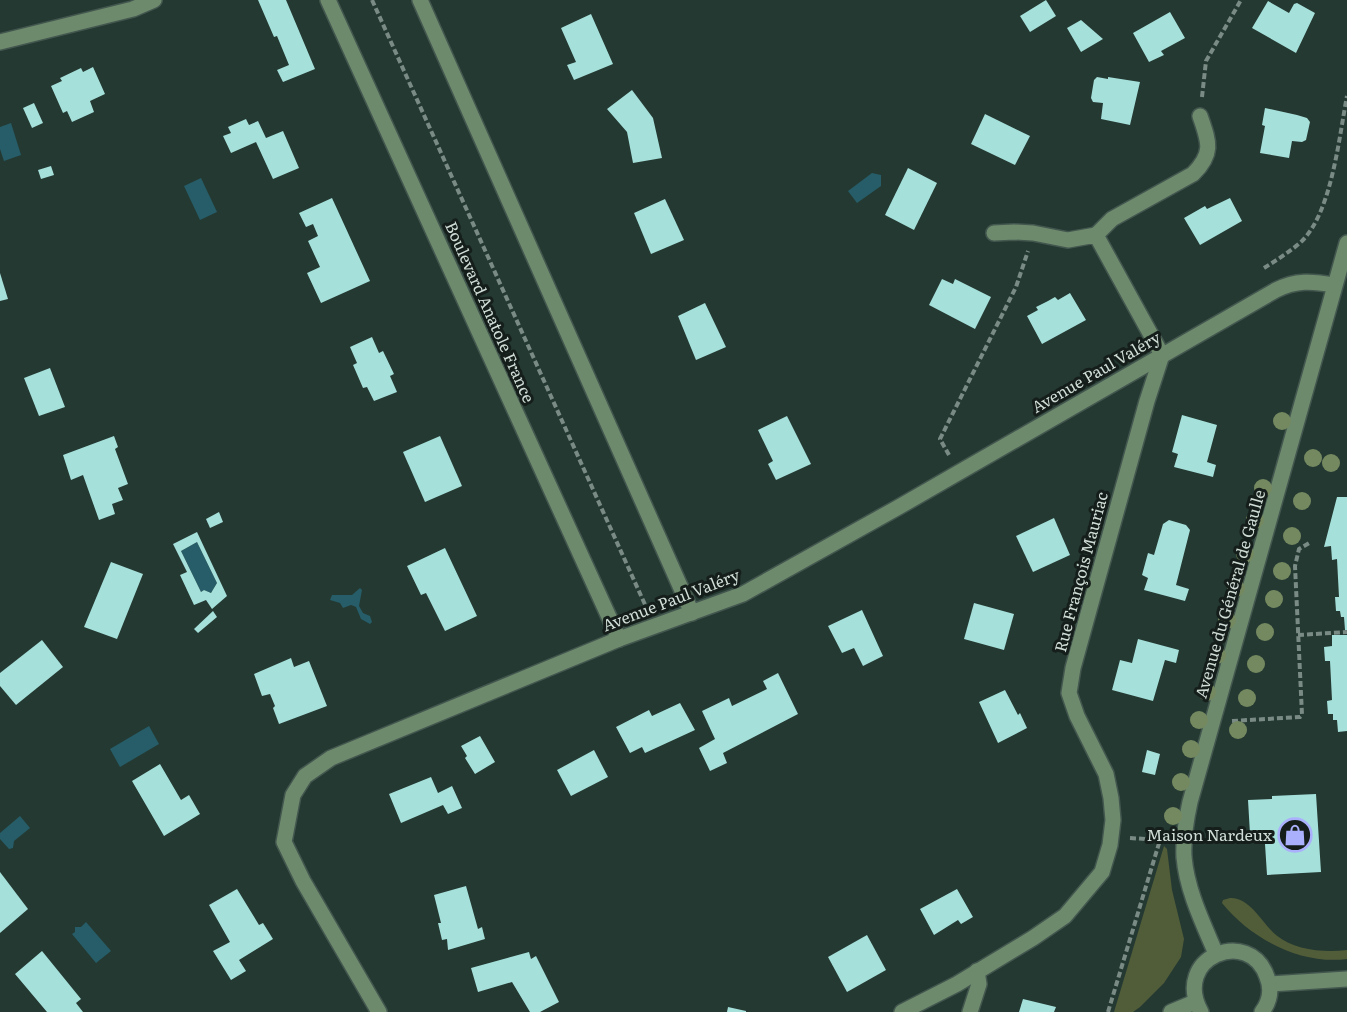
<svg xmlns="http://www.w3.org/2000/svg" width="1347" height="1012" font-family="Literata,serif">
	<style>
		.green { fill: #515c39 }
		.water { fill: #265d68 }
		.building { fill: #a5e0db; fill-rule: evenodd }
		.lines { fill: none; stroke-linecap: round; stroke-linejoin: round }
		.minor-casing { stroke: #43574f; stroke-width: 18 }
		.path { stroke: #798b84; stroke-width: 4; stroke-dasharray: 6 3; stroke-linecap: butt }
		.minor { stroke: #6d8a6d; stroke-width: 15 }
		.tree { fill: #758961 }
		.labels { text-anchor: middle; stroke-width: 6; stroke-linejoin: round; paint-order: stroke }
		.street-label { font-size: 16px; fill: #d0ddd7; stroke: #151e1a }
		.poi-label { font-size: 16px; fill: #d0ddd7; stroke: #151e1a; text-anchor: end }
	</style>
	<rect width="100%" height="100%" fill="#243931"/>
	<g class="green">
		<polygon points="1164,846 1167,849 1172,890 1184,939 1181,957 1164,983 1140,1007 1133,1012 1114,1012"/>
		<path d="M1230,898c20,-1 32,25 46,37 18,15 48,18 71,15v9c-46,6 -96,-20 -125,-56l1,-3z"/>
	</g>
	<g class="water">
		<polygon points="11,123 21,155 4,161 0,149 0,127"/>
		<polygon points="872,173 881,175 881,186 857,203 848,191"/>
		<polygon points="201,178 217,212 200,220 184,186"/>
		<polygon points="197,542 217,583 211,593 204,590 201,592 181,551"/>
		<polygon points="360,588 362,590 359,606 363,613 370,616 372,622 370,624 361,619 356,607 351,605 343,608 340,603 330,600 332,595 352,595"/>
		<polygon points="149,726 159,744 120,767 110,749"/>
		<polygon points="20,816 30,828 14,841 13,848 9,849 0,839 0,833"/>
		<polygon points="86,922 111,951 96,963 72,934 75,932 75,927 81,927"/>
	</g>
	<g class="building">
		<polygon points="258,0 286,0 315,69 283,82 277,70 289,65 277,36 274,37"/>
		<polygon points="1046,0 1056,16 1030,32 1020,16"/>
		<polygon points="1268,1 1289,13 1294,4 1297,3 1315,13 1296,53 1252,28"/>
		<polygon points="1170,12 1185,38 1161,51 1164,55 1149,62 1133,33"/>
		<polygon points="591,14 613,64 574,80 567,65 576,62 561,28"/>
		<polygon points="1081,20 1103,39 1081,52 1067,28"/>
		<polygon points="93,67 105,94 90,101 94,112 72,122 67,111 63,113 51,86 62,81 60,78 81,68 83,72"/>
		<polygon points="1097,77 1108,79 1108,77 1140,82 1130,125 1101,119 1103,103 1093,102 1091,98 1094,80"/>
		<polygon points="632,90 653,118 662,158 633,163 627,132 607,109"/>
		<polygon points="34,103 43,123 32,128 23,108"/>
		<polygon points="1265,108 1297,115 1307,118 1310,122 1306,140 1302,142 1292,141 1289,158 1260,153 1265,126 1262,125"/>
		<polygon points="985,114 1030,136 1015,165 971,144"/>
		<polygon points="246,119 249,125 258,121 266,138 283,131 299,168 273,179 256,142 231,153 223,136 231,133 228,127"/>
		<polygon points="51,166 54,175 41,179 38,170"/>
		<polygon points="908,168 937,183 914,230 885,215"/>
		<polygon points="332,198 370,281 321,303 307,273 320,267 308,241 318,236 313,224 306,227 299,213"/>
		<polygon points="1230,198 1242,221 1200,245 1184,218 1205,206 1207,209"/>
		<polygon points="665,199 684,240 651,254 634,213"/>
		<polygon points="0,273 8,299 0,301"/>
		<polygon points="942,279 953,284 955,279 991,297 975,329 929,305"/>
		<polygon points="1070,293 1086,320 1042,344 1027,316 1038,310 1036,307 1048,301 1055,297 1058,300"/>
		<polygon points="705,303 726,347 696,360 678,316"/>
		<polygon points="372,337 379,353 383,351 394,374 390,376 397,392 374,401 367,387 363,388 353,365 357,363 350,347"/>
		<polygon points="50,368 65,407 39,416 24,378"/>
		<polygon points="1182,415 1217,425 1207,462 1216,465 1213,477 1174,467 1178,454 1172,452"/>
		<polygon points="787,416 811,464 776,480 768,464 773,461 758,430"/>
		<polygon points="114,436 118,447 115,449 128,484 118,488 123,500 112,504 115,514 99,520 83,475 71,480 63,455"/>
		<polygon points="440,436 462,486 425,502 403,452"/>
		<polygon points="1337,497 1347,497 1347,630 1345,630 1344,617 1341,617 1340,611 1336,611 1335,597 1339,597 1337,559 1332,560 1331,546 1324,547"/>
		<polygon points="219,512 223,522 210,528 206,519"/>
		<polygon points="1054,518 1070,555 1033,572 1016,536"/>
		<polygon points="1169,520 1186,525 1190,530 1176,585 1189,589 1185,601 1144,590 1148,578 1142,575 1148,553 1154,555 1163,524"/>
		<path d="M197,532l30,64 -15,13 -6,-9 -12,5 -14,-30 7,-3 -14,-28zM197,542l20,41 -6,10 -7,-3 -3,2 -20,-41z"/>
		<polygon points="445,548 477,616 445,631 426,593 421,595 407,566"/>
		<polygon points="111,562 143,574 117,639 84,627"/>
		<polygon points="974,603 1014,614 1004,650 964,639"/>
		<polygon points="862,610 883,656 863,666 854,648 842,653 828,626"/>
		<polygon points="213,611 217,617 198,633 194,629"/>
		<polygon points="1332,635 1347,635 1347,731 1338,732 1337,720 1333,720 1333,714 1328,714 1327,701 1332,700 1330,661 1325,661 1324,647 1332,646"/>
		<polygon points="1138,639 1179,650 1176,663 1165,660 1153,701 1112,690 1120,660 1132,663"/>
		<polygon points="42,640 63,667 16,705 0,686 0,673"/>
		<polygon points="291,658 294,667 309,661 327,706 279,724 273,708 275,706 270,694 262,696 254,674"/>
		<polygon points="778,673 798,714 723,753 727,763 710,771 699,748 715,739 702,711 729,698 732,706 767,689 763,681"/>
		<polygon points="1005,690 1018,715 1020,713 1027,728 998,743 979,702"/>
		<polygon points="680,703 695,730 645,753 642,747 630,753 616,727 649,710 652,716"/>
		<polygon points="480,736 495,762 475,774 465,758 467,756 461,746"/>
		<polygon points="594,750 608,777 571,796 557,770"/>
		<polygon points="1147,750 1160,754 1155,775 1142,772"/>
		<polygon points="160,764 181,800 189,795 200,814 164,836 132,781"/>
		<polygon points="431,777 438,793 452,786 462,808 448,814 443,805 401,823 389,794"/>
		<polygon points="1316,794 1321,872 1267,875 1265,844 1272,836 1268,833 1250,834 1248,800 1272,799 1272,796"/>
		<polygon points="0,872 28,909 0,933"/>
		<polygon points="466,886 478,929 482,927 485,939 448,950 447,939 442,940 438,923 441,923 434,895"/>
		<polygon points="237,889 259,925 263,923 273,939 239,960 246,971 231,980 213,951 230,942 209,905"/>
		<polygon points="957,889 973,917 961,924 958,920 934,935 920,909"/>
		<polygon points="867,935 886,970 847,992 828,957"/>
		<polygon points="42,951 81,999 76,1003 83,1012 47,1012 15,974"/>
		<polygon points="529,952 531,959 536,956 559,1002 540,1012 530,1012 512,982 478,992 471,968"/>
		<polygon points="1023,999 1056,1007 1054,1012 1019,1012"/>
		<polygon points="728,1007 746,1011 746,1012 727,1012"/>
	</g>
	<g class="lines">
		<defs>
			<g id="minor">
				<polyline points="328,0 619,639"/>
				<polyline points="420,0 692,613"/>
				<polyline points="0,42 133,9 154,0"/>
				<path d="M1096,235l16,-16 81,-45c21,-21 16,-32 7,-58"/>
				<path d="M1216,954c-13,-31 -29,-63 -32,-97 -1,-18 2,-37 6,-55l157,-559"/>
				<polyline points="1270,984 1347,979"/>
				<path d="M379,1012l-76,-131 -19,-39 9,-47 12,-19 26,-18 288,-119 124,-45 154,-86 379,-218c20,-10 36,-9 58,-5"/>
				<polyline points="902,1012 957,984 1033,938 1065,916 1102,872 1110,845 1113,820 1111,798 1106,774 1077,716 1069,693 1073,668 1147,401 1162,355 1096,235 1068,240 1033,233 1014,232 994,233"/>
				<polyline points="970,1012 979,984 977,971"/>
				<polyline points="1171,1012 1195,1002"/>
				<path d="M1201,1012c-30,-55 49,-86 66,-35 5,12 3,24 -5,35"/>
			</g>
		</defs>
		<use href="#minor" class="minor-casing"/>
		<g class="path">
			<polyline points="372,0 647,609"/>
			<polyline points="1202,97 1206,61 1241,0"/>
			<path d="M1264,268c13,-8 27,-17 38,-27 30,-30 37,-104 45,-145"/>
			<polyline points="949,455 940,439 1016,287 1028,251"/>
			<polyline points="1298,635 1347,632"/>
			<polyline points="1232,721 1300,717 1302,715 1295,566 1299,549 1311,542"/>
			<polyline points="1130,838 1161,840"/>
			<polyline points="1108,1012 1160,840"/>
		</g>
		<use href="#minor" class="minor"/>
	</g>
	<g class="tree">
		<circle cx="1282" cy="421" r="9"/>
		<circle cx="1313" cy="458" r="9"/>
		<circle cx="1331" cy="463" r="9"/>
		<circle cx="1263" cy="488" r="9"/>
		<circle cx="1302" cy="501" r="9"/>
		<circle cx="1255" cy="520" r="9"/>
		<circle cx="1292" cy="536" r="9"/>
		<circle cx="1245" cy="554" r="9"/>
		<circle cx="1282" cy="571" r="9"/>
		<circle cx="1236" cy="588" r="9"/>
		<circle cx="1274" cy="599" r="9"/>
		<circle cx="1227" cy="620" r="9"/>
		<circle cx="1265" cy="632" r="9"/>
		<circle cx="1217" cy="655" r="9"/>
		<circle cx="1256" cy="664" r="9"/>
		<circle cx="1207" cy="692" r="9"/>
		<circle cx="1247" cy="698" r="9"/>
		<circle cx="1199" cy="720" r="9"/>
		<circle cx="1238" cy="730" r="9"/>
		<circle cx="1191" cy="749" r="9"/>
		<circle cx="1181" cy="782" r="9"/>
		<circle cx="1173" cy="816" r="9"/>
	</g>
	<defs>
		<symbol id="shop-ring" viewBox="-11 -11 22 22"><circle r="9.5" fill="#151e1a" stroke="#aab0fb" stroke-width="1.5"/><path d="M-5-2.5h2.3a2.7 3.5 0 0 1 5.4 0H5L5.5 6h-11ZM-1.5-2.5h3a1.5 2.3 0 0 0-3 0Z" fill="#aab0fb"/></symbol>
	</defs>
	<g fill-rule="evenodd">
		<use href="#shop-ring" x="1276" y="816" width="38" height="38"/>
	</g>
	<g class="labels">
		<g class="street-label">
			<text transform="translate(490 312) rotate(66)" y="6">Boulevard Anatole France</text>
			<text transform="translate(1096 372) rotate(-30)" y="6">Avenue Paul Valéry</text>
			<text transform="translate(1081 572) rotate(-75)" y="6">Rue François Mauriac</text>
			<text transform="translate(1230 594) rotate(-74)" y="6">Avenue du Général de Gaulle</text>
			<text transform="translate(671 600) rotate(-21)" y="6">Avenue Paul Valéry</text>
		</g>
		<g class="poi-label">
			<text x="1272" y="841">Maison Nardeux</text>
		</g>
	</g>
</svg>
